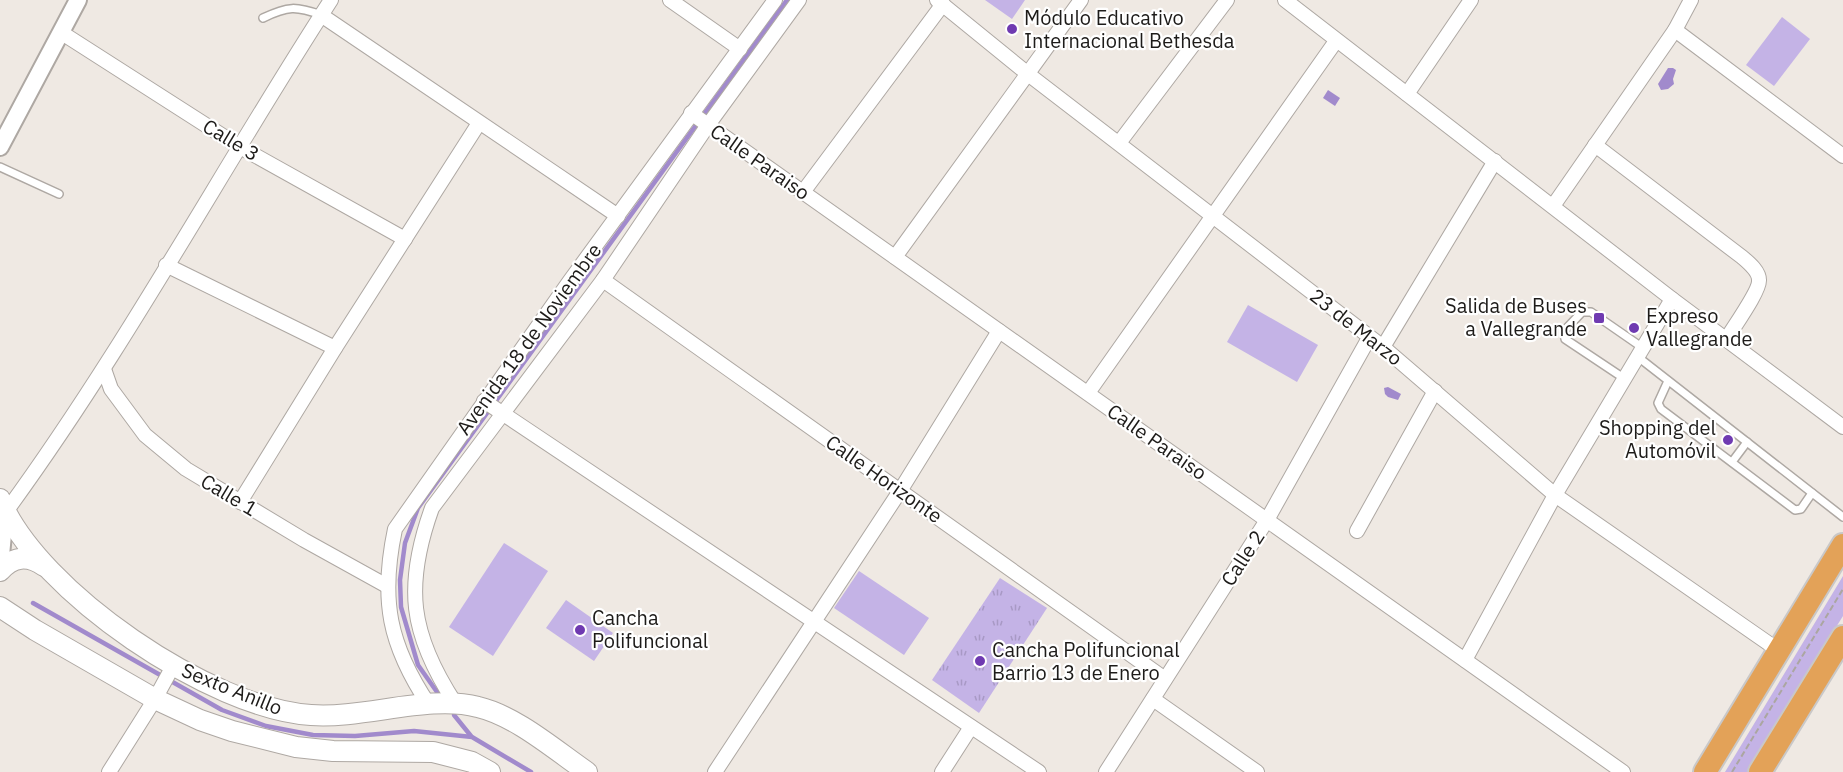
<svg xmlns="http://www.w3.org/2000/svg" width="1843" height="772" font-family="'IBM Plex Sans',sans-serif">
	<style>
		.green { fill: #c4b3e6 }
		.park { fill: url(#park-tufts) }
		.water { fill: #a18acc }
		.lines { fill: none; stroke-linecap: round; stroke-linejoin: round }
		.stream { stroke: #a18acc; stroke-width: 4.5 }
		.service-casing { stroke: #aea8a3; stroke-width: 10 }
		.minor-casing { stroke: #aea8a3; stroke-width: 16 }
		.tertiary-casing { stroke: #aea8a3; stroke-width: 20 }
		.secondary-casing { stroke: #aea8a3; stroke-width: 22 }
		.trunk-casing { stroke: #c9c8c8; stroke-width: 26 }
		.path { stroke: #aba6a1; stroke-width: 2; stroke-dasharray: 6 3; stroke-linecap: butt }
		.service { stroke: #fff; stroke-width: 7 }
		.minor { stroke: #fff; stroke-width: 14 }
		.tertiary { stroke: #fff; stroke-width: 16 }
		.secondary { stroke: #fff; stroke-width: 20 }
		.trunk { stroke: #e3a258; stroke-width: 22 }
		.poi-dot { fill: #6f3ab1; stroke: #fff; stroke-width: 2 }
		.labels { text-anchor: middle; stroke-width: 4.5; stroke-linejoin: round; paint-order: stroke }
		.poi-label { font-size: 20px; fill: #1d1b19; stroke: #fff; text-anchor: start }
		.street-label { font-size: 20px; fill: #1d1b19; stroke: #fff }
	</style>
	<defs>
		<pattern id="park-tufts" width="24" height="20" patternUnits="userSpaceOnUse" patternTransform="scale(1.5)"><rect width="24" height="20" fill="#c4b3e6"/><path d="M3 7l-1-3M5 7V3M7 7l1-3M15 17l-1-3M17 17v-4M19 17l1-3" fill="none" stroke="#a899c5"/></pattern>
	</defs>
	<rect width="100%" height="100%" fill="#efe9e3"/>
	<g class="green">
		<polygon points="985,0 1025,0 1012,19"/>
		<polygon points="1782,17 1810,39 1774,86 1746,65"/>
		<polygon points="1248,305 1318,345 1297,382 1227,342"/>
		<polygon points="504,543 548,571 493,656 449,627"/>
		<polygon points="859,571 929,618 904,655 834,608"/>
		<polygon points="1843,576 1843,616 1838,624 1749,772 1725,772"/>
		<polygon points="566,600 613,633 594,661 546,628"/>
	</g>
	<polygon class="park" points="1000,578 1047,608 979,713 932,680"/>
	<g class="water">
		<polygon points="1668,68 1673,68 1676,70 1673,79 1674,84 1668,89 1661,90 1658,84"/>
		<polygon points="1328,90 1340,98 1335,106 1323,98"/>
		<polygon points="1388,387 1401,394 1398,400 1388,397 1385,394 1384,388"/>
	</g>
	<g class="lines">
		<g class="stream">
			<polyline points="33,603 222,710 266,726 313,735 355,736 414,731 472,737 531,772"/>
			<polyline points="437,692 418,665 401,607 400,580 405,543 418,508 787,0"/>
			<polyline points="454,715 471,736"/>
		</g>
		<defs>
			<g id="service">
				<path d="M263,18c25,-12 33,-12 58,-3"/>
				<polyline points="0,167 59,194"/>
				<polyline points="1638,357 1843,517"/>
				<polyline points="1625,379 1565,339 1564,331 1582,312 1591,312 1643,348"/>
				<polyline points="1668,381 1658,403 1661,409 1795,510 1801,509 1812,493"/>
				<polyline points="1732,462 1747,442"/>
			</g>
			<g id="minor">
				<polyline points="670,0 740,49"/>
				<polyline points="937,0 1028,74 1383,347 1555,495 1778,650"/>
				<polyline points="1285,0 1672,299 1843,427"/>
				<polyline points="321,15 618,216"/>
				<polyline points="1675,30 1843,156"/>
				<polyline points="62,33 240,147 405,239"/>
				<polyline points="1407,94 1471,0"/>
				<polyline points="691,113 1623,772"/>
				<polyline points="1119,143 1227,0"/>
				<path d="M1595,145l147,112c7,6 17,14 17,23 1,11 -27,49 -33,60"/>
				<polyline points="803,192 943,4"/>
				<polyline points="1553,206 1675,30 1691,0"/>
				<polyline points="895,257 1081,0"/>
				<polyline points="166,265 335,348"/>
				<polyline points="603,280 1165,679"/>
				<polyline points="1383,347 1495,161"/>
				<polyline points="104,369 111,389 145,435 186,469 304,540 387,586"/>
				<polyline points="1088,393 1336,41"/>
				<polyline points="484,401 1039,772"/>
				<polyline points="240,502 335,348 479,123"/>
				<path d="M5,513c120,-164 216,-343 326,-513"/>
				<polyline points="1357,531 1435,391"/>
				<polyline points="1465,660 1555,495 1672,299"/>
				<polyline points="1153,699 1257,772"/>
				<path d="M455,703c-45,-69 -51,-117 -23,-195l171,-228 105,-155 91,-125"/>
				<path d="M429,705c-40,-60 -49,-105 -34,-176l174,-247 206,-282"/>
				<polyline points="109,772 155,699 173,666"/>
				<polyline points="715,772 900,491 999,331"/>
				<polyline points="942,772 971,727"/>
				<polyline points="1106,772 1267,520 1369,338"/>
			</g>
			<g id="tertiary">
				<polyline points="0,147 78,0"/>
				<polyline points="0,566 5,513"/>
			</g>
			<g id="secondary">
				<path d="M0,499c38,93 212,210 311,216 53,4 118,-21 167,-8 38,9 77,43 109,65"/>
				<path d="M0,571c13,-15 28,-16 44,-5"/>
				<polyline points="0,607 35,630 155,699 200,720 232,731 296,747 333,751 433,752 472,762 490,772"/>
			</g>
			<g id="trunk">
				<polyline points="1705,772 1843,545"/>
				<polyline points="1760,772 1843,637"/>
			</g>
		</defs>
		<use href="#service" class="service-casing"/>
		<use href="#minor" class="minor-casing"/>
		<use href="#tertiary" class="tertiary-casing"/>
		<use href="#secondary" class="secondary-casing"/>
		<use href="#trunk" class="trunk-casing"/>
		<polyline class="path" points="1732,772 1843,589"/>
		<use href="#service" class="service"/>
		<use href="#minor" class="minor"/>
		<use href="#tertiary" class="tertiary"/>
		<use href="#secondary" class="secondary"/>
		<use href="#trunk" class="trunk"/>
	</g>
	<g class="poi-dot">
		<circle cx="1012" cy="29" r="6"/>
		<rect x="1593" y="312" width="12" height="12" rx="3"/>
		<circle cx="1634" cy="328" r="6"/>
		<circle cx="1728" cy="440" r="6"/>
		<circle cx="580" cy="630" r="6"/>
		<circle cx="980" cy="661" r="6"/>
	</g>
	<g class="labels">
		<g class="poi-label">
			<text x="1024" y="25">Módulo Educativo<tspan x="1024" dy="23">Internacional Bethesda</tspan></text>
			<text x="1587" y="313" text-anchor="end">Salida de Buses<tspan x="1587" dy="23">a Vallegrande</tspan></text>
			<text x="1646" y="323">Expreso<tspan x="1646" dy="23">Vallegrande</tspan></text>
			<text x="1716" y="435" text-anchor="end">Shopping del<tspan x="1716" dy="23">Automóvil</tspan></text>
			<text x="592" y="625">Cancha<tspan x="592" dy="23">Polifuncional</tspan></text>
			<text x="992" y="657">Cancha Polifuncional<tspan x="992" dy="23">Barrio 13 de Enero</tspan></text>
		</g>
		<g class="street-label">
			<text transform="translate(231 140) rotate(31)" y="7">Calle 3</text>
			<text transform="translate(760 162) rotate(35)" y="7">Calle Paraiso</text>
			<text transform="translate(1356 327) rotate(38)" y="7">23 de Marzo</text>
			<text transform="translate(529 339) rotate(-54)" y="7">Avenida 18 de Noviembre</text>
			<text transform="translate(1157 442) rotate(35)" y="7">Calle Paraiso</text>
			<text transform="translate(884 479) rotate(35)" y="7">Calle Horizonte</text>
			<text transform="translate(229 495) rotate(31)" y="7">Calle 1</text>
			<text transform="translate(1243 558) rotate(-57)" y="7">Calle 2</text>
			<text transform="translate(232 689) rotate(22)" y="7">Sexto Anillo</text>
		</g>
	</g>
</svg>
